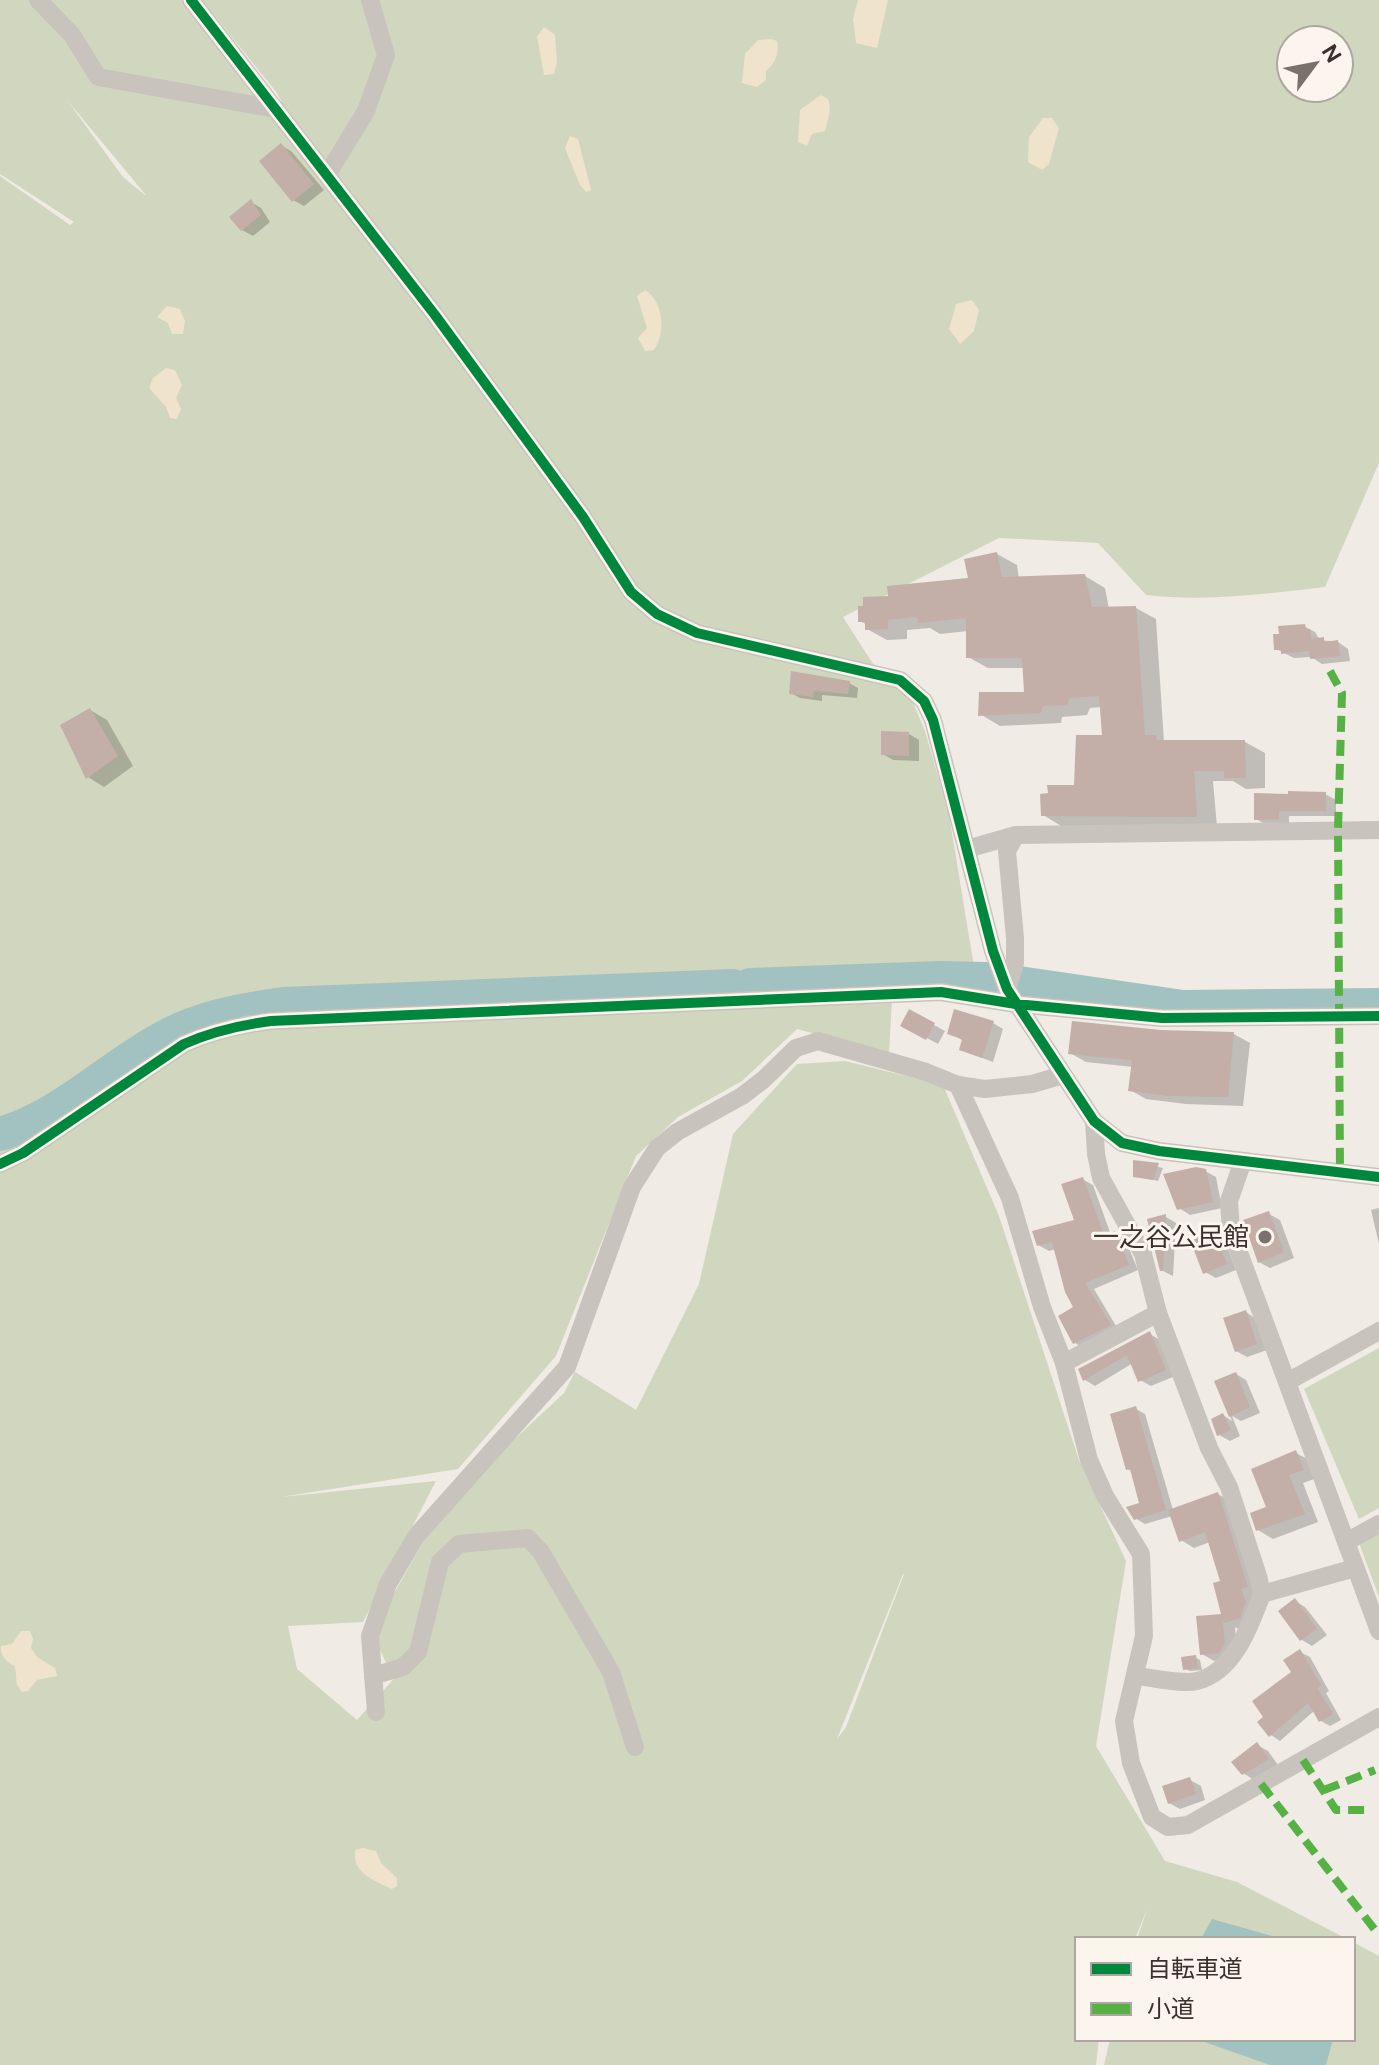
<svg xmlns="http://www.w3.org/2000/svg" width="1379" height="2065" font-family="'DM Sans','Noto Sans JP',sans-serif">
	<style>
		.green { fill: #d1d6bf; fill-rule: evenodd }
		.sand { fill: #efe3cc }
		.water { fill: #a1c2c1 }
		.shadow { fill: #0003 }
		.lines { fill: none; stroke-linecap: round; stroke-linejoin: round }
		.river { stroke: #a1c2c1; stroke-width: 34 }
		.building { fill: #c3afa7 }
		.minor { stroke: #c9c3be; stroke-width: 18 }
		.quiet { stroke: #57b246; stroke-width: 8; stroke-dasharray: 16 8; stroke-linecap: butt }
		.cycleway-casing { stroke: #fbf5ee; stroke-width: 15 }
		.cycleway { stroke: #00873e; stroke-width: 10 }
		.poi-dot { fill: #7a716c; stroke: #fbf5ee; stroke-width: 3 }
		.labels { text-anchor: middle; stroke-width: 6; stroke-linejoin: round; paint-order: stroke }
		.poi-label { font-size: 26px; fill: #3b302b; stroke: #fbf5ee; text-anchor: end }
	</style>
	<rect width="100%" height="100%" fill="#f0ebe5"/>
	<g class="green">
		<path d="M0,0h186l117,142 -26,-49 -75,-93h1177v463l-54,124c-60,7 -119,15 -179,8l-48,-52 -99,-5 -156,79 37,58 32,25 13,31 24,84 25,152 -164,1 -143,37 225,-5 -3,53 -92,-24 -55,52 -64,36 -42,39 -80,200 -98,113 -177,28 155,-16 -73,141 -75,4 9,43 60,51 50,-56 -21,-1 -14,-31 73,-128 119,-111 11,-21 61,38 63,-126 34,-150 64,-70 48,-3 98,24 56,131 80,244 47,101 -30,185 69,115 72,21 110,57h-210l11,-32 -13,32h-58v100h22l-3,26h-1096v-1889l70,49 4,-3 -74,-48zM1291,40h48v48h-48zM67,100l78,94v1l-22,-18zM904,1574l-58,153 -9,12 66,-165z"/>
		<polygon points="1379,1348 1379,1508 1359,1519 1304,1389"/>
		<polygon points="1379,1532 1379,1597 1359,1543"/>
		<polygon points="1353,1942 1379,1956 1379,2065 1104,2065 1110,2039 1353,2039"/>
	</g>
	<g class="sand">
		<polygon points="858,0 888,0 877,48 856,43 853,19"/>
		<polygon points="544,27 555,35 557,62 554,74 544,75 537,37"/>
		<path d="M771,39l6,2c2,13 -1,21 -11,30v9l-9,7 -15,-4 3,-29 13,-14z"/>
		<path d="M821,95l7,4c4,11 0,20 -3,32l-13,3 -5,12 -9,-4 2,-32z"/>
		<polygon points="1043,118 1052,118 1059,128 1049,164 1042,170 1028,162 1029,137"/>
		<polygon points="570,136 578,139 591,190 586,192 580,185 565,148"/>
		<path d="M645,290c19,12 21,43 9,60l-9,1 -7,-13 9,-10 -10,-32z"/>
		<polygon points="972,300 979,310 974,331 960,344 949,329 956,304"/>
		<polygon points="167,306 180,309 185,321 183,334 172,334 168,323 157,317"/>
		<polygon points="166,368 175,370 182,385 176,398 181,409 177,419 170,418 166,407 149,388 153,378"/>
		<path d="M21,1631h9l3,8 -2,9 6,9 18,11 2,8 -20,4 -9,11 -6,1 -5,-7 -2,-19c-9,-4 -15,-10 -14,-20l11,-2z"/>
		<path d="M363,1848l13,3 5,12 16,15v8l-5,3c-19,-9 -40,-16 -37,-39z"/>
	</g>
	<g class="water">
		<polygon points="1212,1919 1279,1938 1279,1939 1201,1939"/>
		<polygon points="1196,2039 1333,2039 1326,2065 1270,2065"/>
	</g>
	<g class="shadow">
		<polygon points="281,145 292,152 324,190 304,206 293,200"/>
		<polygon points="251,202 261,208 270,222 253,236 242,230 232,217"/>
		<polygon points="997,554 1017,565 1019,579 1085,576 1105,588 1109,609 1136,608 1156,619 1164,742 1245,742 1265,753 1265,788 1246,789 1233,781 1213,781 1217,827 1063,827 1043,815 1076,787 1105,737 1102,707 1090,708 1087,715 1062,717 1061,723 1000,726 980,714 1027,694 1025,668 988,668 968,657 968,631 940,634 930,628 907,630 907,639 887,640 867,629 867,625 860,621 890,597 971,580"/>
		<polygon points="1304,626 1315,632 1320,640 1338,642 1348,649 1350,661 1322,664 1311,657 1294,658 1276,649"/>
		<polygon points="849,683 858,688 857,698 822,695 822,701 800,698 791,693"/>
		<polygon points="90,710 107,720 133,766 104,787 88,777"/>
		<polygon points="909,734 919,740 919,761 893,760 883,754"/>
		<polygon points="1325,794 1336,800 1336,816 1289,816 1289,824 1267,825 1256,819"/>
		<polygon points="910,1012 945,1031 938,1044 903,1025"/>
		<polygon points="993,1023 1003,1029 993,1062 961,1050 964,1041 949,1033"/>
		<polygon points="1161,1032 1234,1034 1250,1043 1243,1106 1186,1104 1146,1099 1130,1090 1133,1067 1086,1062 1070,1053"/>
		<polygon points="1135,1162 1163,1168 1158,1181 1135,1176"/>
		<polygon points="1205,1171 1216,1177 1222,1208 1190,1215 1179,1208"/>
		<polygon points="1082,1179 1093,1185 1111,1235 1115,1233 1125,1239 1138,1270 1094,1289 1119,1331 1085,1349 1075,1343 1076,1308 1056,1249 1049,1251 1038,1245 1076,1221"/>
		<polygon points="1379,1208 1379,1244 1371,1210"/>
		<polygon points="1269,1214 1280,1220 1294,1258 1270,1268 1259,1262"/>
		<polygon points="1166,1217 1176,1223 1173,1276 1161,1270 1149,1220"/>
		<polygon points="1213,1233 1224,1239 1236,1270 1216,1278 1205,1272"/>
		<polygon points="1246,1312 1256,1319 1267,1350 1247,1357 1236,1351"/>
		<polygon points="1150,1334 1160,1340 1175,1376 1151,1386 1140,1380 1133,1363 1095,1386 1085,1380 1081,1370"/>
		<polygon points="1236,1374 1246,1380 1260,1413 1241,1421 1232,1416 1240,1436 1230,1441 1219,1435 1223,1415 1232,1421 1216,1382"/>
		<polygon points="1136,1409 1145,1414 1173,1510 1218,1494 1230,1501 1259,1588 1238,1629 1235,1627 1237,1652 1232,1660 1214,1661 1202,1654 1198,1618 1224,1615 1223,1582 1210,1542 1194,1548 1181,1540 1172,1516 1145,1524 1135,1518 1142,1504 1132,1471 1127,1469"/>
		<polygon points="1296,1453 1311,1461 1317,1478 1303,1483 1318,1522 1273,1539 1258,1530"/>
		<polygon points="1295,1601 1305,1607 1327,1635 1312,1646 1302,1640 1281,1611"/>
		<polygon points="1300,1652 1310,1657 1329,1691 1326,1693 1341,1720 1330,1726 1321,1721 1315,1710 1280,1741 1271,1735"/>
		<polygon points="1195,1657 1200,1660 1202,1670 1190,1671 1185,1669"/>
		<polygon points="1257,1745 1268,1751 1278,1765 1254,1780 1243,1773"/>
		<polygon points="1190,1780 1201,1786 1205,1800 1180,1809 1169,1803"/>
	</g>
	<g class="lines">
		<g class="river">
			<polyline points="1019,983 1183,1007 1379,1005"/>
			<polyline points="750,985 939,978 986,979"/>
			<path d="M0,1134c59,-17 107,-65 159,-94 38,-22 81,-30 124,-36l450,-18"/>
		</g>
	</g>
	<g class="building">
		<polygon points="281,143 314,184 292,202 259,161"/>
		<polygon points="251,199 261,215 241,231 229,217"/>
		<polygon points="997,552 1002,577 1085,574 1092,607 1136,606 1145,735 1156,735 1157,740 1245,740 1246,778 1224,778 1224,771 1194,771 1197,817 1041,816 1040,794 1048,793 1047,785 1074,785 1076,735 1102,735 1099,696 1070,698 1067,705 1043,706 1041,713 978,716 979,692 1024,692 1022,658 966,658 966,618 918,623 917,617 888,620 888,629 865,630 865,622 858,622 858,606 863,606 863,597 888,596 887,586 968,578 964,559"/>
		<polygon points="1305,624 1306,629 1310,629 1311,639 1324,637 1324,642 1338,640 1340,656 1310,659 1309,651 1281,654 1281,650 1274,650 1273,634 1279,634 1278,626"/>
		<polygon points="791,671 850,681 848,694 814,691 813,697 789,694"/>
		<polygon points="90,708 118,756 86,779 60,725"/>
		<polygon points="881,731 909,732 909,756 881,755"/>
		<polygon points="1288,791 1326,792 1326,811 1279,811 1279,819 1254,820 1254,793 1288,794"/>
		<polygon points="909,1009 935,1023 926,1040 900,1026"/>
		<polygon points="954,1009 994,1021 982,1058 959,1050 962,1039 947,1034"/>
		<polygon points="1072,1021 1161,1030 1234,1032 1228,1097 1169,1096 1128,1091 1132,1060 1068,1054"/>
		<polygon points="1133,1160 1159,1163 1153,1180 1133,1177"/>
		<polygon points="1196,1167 1206,1169 1213,1202 1177,1210 1163,1174"/>
		<polygon points="1083,1177 1104,1235 1115,1231 1129,1265 1085,1283 1111,1325 1073,1344 1058,1316 1073,1307 1065,1292 1052,1242 1037,1246 1032,1231 1074,1220 1061,1184"/>
		<polygon points="1269,1211 1284,1252 1258,1263 1243,1220"/>
		<polygon points="1166,1214 1163,1271 1160,1271 1147,1219"/>
		<polygon points="1213,1231 1227,1264 1203,1274 1190,1240"/>
		<polygon points="1246,1310 1257,1344 1235,1352 1223,1318"/>
		<polygon points="1150,1331 1166,1370 1138,1382 1127,1355 1083,1381 1078,1369"/>
		<polygon points="1236,1372 1250,1407 1229,1417 1214,1381"/>
		<polygon points="1136,1406 1166,1510 1134,1520 1126,1507 1139,1503 1130,1469 1126,1470 1110,1414"/>
		<polygon points="1223,1413 1231,1430 1217,1436 1211,1419"/>
		<polygon points="1296,1450 1304,1470 1289,1475 1305,1514 1256,1531 1250,1513 1266,1507 1251,1469"/>
		<polygon points="1218,1492 1248,1587 1241,1589 1246,1602 1240,1618 1224,1623 1222,1618 1225,1644 1219,1653 1200,1655 1196,1616 1221,1614 1213,1583 1220,1581 1205,1532 1179,1542 1168,1510"/>
		<polygon points="1295,1598 1317,1629 1300,1641 1278,1611"/>
		<polygon points="1300,1649 1321,1685 1317,1688 1333,1714 1319,1722 1308,1703 1269,1737 1257,1722 1263,1717 1252,1701 1291,1672 1283,1660"/>
		<polygon points="1196,1655 1198,1668 1183,1670 1181,1657"/>
		<polygon points="1257,1742 1269,1759 1242,1775 1231,1762"/>
		<polygon points="1190,1777 1196,1794 1168,1804 1162,1786"/>
	</g>
	<g class="lines">
		<g class="minor">
			<polyline points="38,0 72,35 98,77 276,109"/>
			<polyline points="191,0 435,315 583,517 631,592 657,614 697,633 900,680 924,701 933,720 993,951 1007,989 1094,1121 1122,1143 1159,1151 1379,1177"/>
			<polyline points="327,175 366,111 386,55 370,0"/>
			<polyline points="967,849 1016,835 1379,830"/>
			<polyline points="1007,989 1015,963 1015,938 1007,851 1016,835"/>
			<polyline points="958,1085 1010,1198 1042,1307 1064,1363"/>
			<polyline points="1094,1121 1096,1154 1101,1178 1143,1254 1158,1313 1209,1448 1229,1487 1258,1576 1262,1594"/>
			<polyline points="1243,1161 1229,1201 1231,1231 1379,1631"/>
			<path d="M0,1164l23,-11 161,-109c29,-13 56,-19 87,-23l670,-29 75,12 146,14 217,-2"/>
			<polyline points="1158,1313 1064,1363 1089,1460 1105,1496 1141,1554 1144,1636 1124,1721 1131,1763 1152,1817 1168,1827 1188,1825 1379,1717"/>
			<polyline points="1287,1382 1379,1331"/>
			<polyline points="1346,1542 1379,1524"/>
			<polyline points="373,1676 403,1667 418,1652 440,1562 459,1544 528,1538 541,1552 611,1672 635,1747"/>
			<path d="M1135,1676c16,1 48,9 62,5 37,-9 53,-55 65,-87l93,-26"/>
			<polyline points="376,1712 370,1636 388,1584 417,1535 567,1367 632,1187 657,1148 677,1132 742,1096 763,1080 796,1048 818,1041 926,1072 958,1085 985,1089 1032,1084 1063,1075"/>
		</g>
		<g class="quiet">
			<polyline points="1330,671 1342,693 1338,830 1340,1172"/>
			<polyline points="1303,1760 1336,1810 1372,1810"/>
			<polyline points="1261,1784 1379,1935"/>
			<polyline points="1324,1790 1375,1770"/>
		</g>
		<defs>
			<g id="cycleway">
				<polyline points="191,0 435,315 583,517 631,592 657,614 697,633 900,680 924,701 933,720 993,951 1007,989 1094,1121 1122,1143 1159,1151 1379,1177"/>
				<path d="M0,1164l23,-11 161,-109c29,-13 56,-19 87,-23l670,-29 75,12 146,14 217,-2"/>
			</g>
		</defs>
		<use href="#cycleway" class="cycleway-casing"/>
		<use href="#cycleway" class="cycleway"/>
	</g>
	<circle class="poi-dot" cx="1265" cy="1237" r="8"/>
	<g class="labels">
		<g class="poi-label">
			<text x="1249" y="1246">一之谷公民館</text>
		</g>
	</g>
	<rect x="1075" y="1937" width="280" height="104" fill="#fbf5ee" stroke="#aea6a0" stroke-width="2"/>
	<rect x="1091" y="1963" width="40" height="12" fill="#00873e" stroke="#aea6a0" stroke-width="2"/>
	<text x="1147" y="1977" font-size="24" fill="#3b302b">自転車道</text>
	<rect x="1091" y="2003" width="40" height="12" fill="#57b246" stroke="#aea6a0" stroke-width="2"/>
	<text x="1147" y="2017" font-size="24" fill="#3b302b">小道</text>
	<g transform="translate(1315 64) rotate(58)"><circle r="38" fill="#fbf5ee" stroke="#aea6a0" stroke-width="2"/>
	<path d="M0-6L14 30L0 20L-14 30Z" fill="#7a716c"/>
	<text y="-12" font-size="22" font-weight="bold" text-anchor="middle" fill="#3b302b">N</text>
	</g>
</svg>
